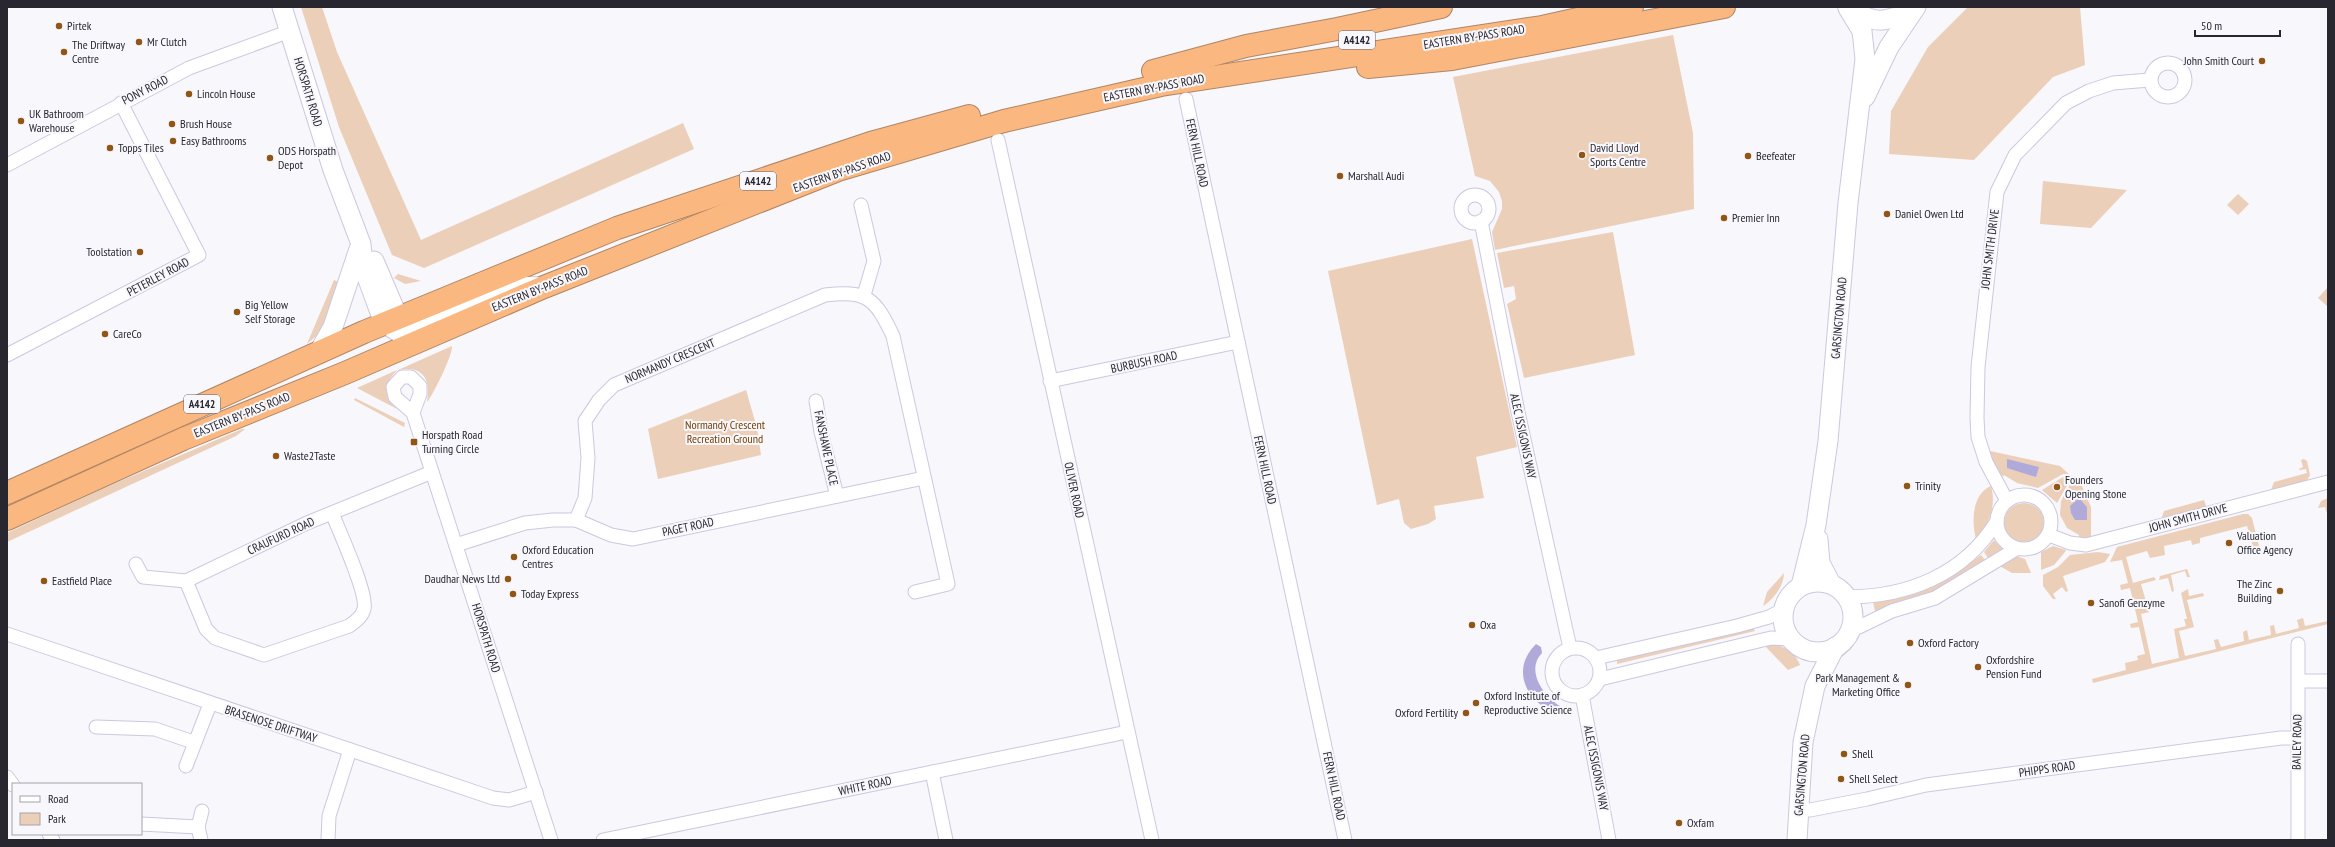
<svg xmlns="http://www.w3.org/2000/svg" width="2335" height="847" font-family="'PT Sans Narrow',sans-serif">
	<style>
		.green { fill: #eccfb8 }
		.water { fill: #b0aada }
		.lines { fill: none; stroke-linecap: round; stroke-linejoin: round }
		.street-casing { stroke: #cbc8e0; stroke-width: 15 }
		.secondary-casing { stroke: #cbc8e0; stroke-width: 21 }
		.highway-casing { stroke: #b08564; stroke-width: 24 }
		.street { stroke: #fff; stroke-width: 13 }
		.secondary { stroke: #fff; stroke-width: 19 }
		.highway { stroke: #fab880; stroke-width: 22 }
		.poi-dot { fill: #915516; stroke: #f7f7fc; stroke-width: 1.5 }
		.labels { text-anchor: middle; stroke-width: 4; stroke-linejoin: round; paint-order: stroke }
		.shield { fill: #f7f7fc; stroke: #66656d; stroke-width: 1 }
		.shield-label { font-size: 11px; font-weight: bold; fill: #282730 }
		.poi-label { font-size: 12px; fill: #282730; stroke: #f7f7fc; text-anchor: start }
		.street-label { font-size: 12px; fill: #282730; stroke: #f7f7fc }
		.park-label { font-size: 12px; fill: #733e00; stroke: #f7f7fc }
	</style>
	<rect width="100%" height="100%" fill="#f7f7fc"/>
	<g class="green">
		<polygon points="301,7 322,7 337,52 421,240 683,123 694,149 424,268 392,255 339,127"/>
		<polygon points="1968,7 2080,7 2085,65 2053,77 1974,160 1889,154 1891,111 1928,47"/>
		<polygon points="1673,35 1693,133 1694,209 1495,250 1492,232 1502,209 1502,201 1499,192 1490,181 1475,176 1453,77"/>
		<polygon points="2043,181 2127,190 2091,228 2040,224"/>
		<polygon points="2238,194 2249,204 2238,215 2227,205"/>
		<polygon points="1613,232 1635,355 1524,378 1507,304 1516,299 1514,286 1504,288 1497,253"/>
		<polygon points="1472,239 1517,447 1476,457 1484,498 1434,506 1436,519 1428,524 1411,529 1404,523 1399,499 1377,505 1328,271"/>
		<polygon points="398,274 421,281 405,284 394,278"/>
		<polygon points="334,280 343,284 323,330 307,344"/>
		<polygon points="2328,287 2328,307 2318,298"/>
		<path d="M452,346c1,9 -20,51 -25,56 4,-23 -4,-37 -29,-32z"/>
		<path d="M397,370c-9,10 -15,20 -6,33 2,3 5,4 6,6l-40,-21z"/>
		<polygon points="746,390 757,428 761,455 658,479 648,429"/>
		<polygon points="355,398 405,423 404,427 354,400"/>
		<polygon points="242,429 245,429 236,436 7,542 7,533 104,488"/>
		<polygon points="1990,451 2060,466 2082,486 2091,507 2091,537 2079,538 2079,535 2067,528 2060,515 2061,501 2072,481 2066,474 2063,474 2038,488 2017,483 2004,475 2003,477 1994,465"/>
		<polygon points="2304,459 2307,461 2310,475 2307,481 2247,499 2247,496 2271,490 2274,482 2307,473 2306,469 2299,470 2299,469 2303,467 2301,460"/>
		<polygon points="2063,477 2068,484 2057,503 2042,490"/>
		<path d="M1991,486c6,21 -3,38 -14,56 -6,-17 -6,-48 14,-56z"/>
		<polygon points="2328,498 2328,516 2325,507 2318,508 2321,501"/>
		<polygon points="2204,500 2207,509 2161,520 2164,511"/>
		<circle cx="2024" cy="523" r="20"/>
		<polygon points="2243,514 2248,514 2252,518 2260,550 2253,547 2247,526 2200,538 2200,543 2192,545 2191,540 2164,546 2165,555 2150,558 2147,551 2126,557 2133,583 2154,577 2156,580 2141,584 2149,612 2141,614 2152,664 2179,658 2174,629 2186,626 2184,619 2187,619 2181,593 2188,589 2189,596 2203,593 2204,596 2187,600 2194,627 2179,631 2185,656 2216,649 2214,640 2218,639 2221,647 2244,641 2243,632 2247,630 2249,640 2271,635 2270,626 2274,625 2276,634 2299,628 2297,620 2303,618 2305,626 2328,621 2328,624 2093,683 2092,679 2126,670 2125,663 2138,660 2137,656 2145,654 2139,627 2131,628 2130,624 2138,622 2130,588 2121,590 2120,585 2128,583 2122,560 2110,562 2117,547"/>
		<polygon points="1994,540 2003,550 1988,558 1984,552"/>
		<polygon points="2053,546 2066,550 2065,552 2054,565 2041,570 2041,552"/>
		<polygon points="2098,552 2110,554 2105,562 2063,576 2068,591 2066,592 2062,587 2053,594 2056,599 2053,599 2043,586 2043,575 2058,567 2070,555"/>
		<path d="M1981,555l4,5 -45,30 -65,21 -2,-9c46,-9 71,-19 108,-47z"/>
		<polygon points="2016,556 2025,559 2031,573 2012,573 1998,565"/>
		<polygon points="2187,569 2190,577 2187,577 2185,571 2171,575 2174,591 2172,592 2168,578 2159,580 2160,576"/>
		<path d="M1784,573c0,13 -11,27 -21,33l4,-14z"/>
		<polygon points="1753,628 1755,631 1617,664 1617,659"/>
		<polygon points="1859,633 1851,649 1836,662 1839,654"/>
		<path d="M1769,642c14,4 26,9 31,23l-12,5 -23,-24z"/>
	</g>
	<g class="water">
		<polygon points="2007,459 2039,467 2036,477 2007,468"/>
		<polygon points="2079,498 2087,507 2087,520 2075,520 2071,513 2070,506"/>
		<path d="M1536,644l5,3 1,6c-17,18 2,43 18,53l1,5 -4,2c-31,-10 -47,-44 -21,-69z"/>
	</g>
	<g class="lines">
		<defs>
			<g id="street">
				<circle cx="2168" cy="80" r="17"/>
				<polyline points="1186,99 1345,840"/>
				<polyline points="998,140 1152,840"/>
				<polyline points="7,165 189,68 290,31"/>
				<circle cx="1475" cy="209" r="14"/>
				<polyline points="861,205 874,261 864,295"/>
				<polyline points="1481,221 1518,412 1570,648"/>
				<polyline points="7,355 199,255 121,103"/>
				<polyline points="1050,381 1238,342"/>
				<polyline points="816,401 821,432 837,496"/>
				<polyline points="413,413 420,394 420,386 411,377 402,377 393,387 395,397 413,413 551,840"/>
				<circle cx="2024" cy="522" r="27"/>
				<polyline points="2007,501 1986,462 1978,437 1977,418 1978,367 1997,192 2015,155 2066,103 2089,91 2113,83 2150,80"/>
				<path d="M576,520l9,-22 3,-40 -3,-37 14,-21 15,-15 211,-90c42,-5 50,3 68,41l55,248 -33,8"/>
				<polyline points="2049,535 2070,543 2086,545 2328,482"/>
				<polyline points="456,545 525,523 553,520 576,520 611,535 633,539 924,478"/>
				<polyline points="136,564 143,577 186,581 307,523 432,472"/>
				<path d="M186,581l20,48 9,9 49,17 85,-29c6,-4 13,-9 15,-17 4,-16 -25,-78 -32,-96"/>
				<path d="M1846,597c61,0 118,-22 151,-76"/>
				<polyline points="1851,628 1859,627 1892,611 1935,598 2016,549"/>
				<polyline points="7,634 493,798 509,800 536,792"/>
				<circle cx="1576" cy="672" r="24"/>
				<polyline points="1596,658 1737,626 1769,617 1784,609"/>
				<polyline points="1600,679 1771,638 1792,639"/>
				<polyline points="2299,681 2328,681"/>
				<polyline points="1582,695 1609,840"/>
				<polyline points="96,727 155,729 193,742"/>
				<polyline points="186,766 210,704"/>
				<polyline points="932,772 946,840"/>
				<polyline points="7,777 13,785"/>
				<polyline points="1799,810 1810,810 1867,799 1926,785 2281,738 2297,738"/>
				<polyline points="141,824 198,827"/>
				<polyline points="49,834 53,840"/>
				<polyline points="201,840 198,827 202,811"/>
				<polyline points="328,840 329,816 350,750"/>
				<polyline points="603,840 1127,732"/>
				<polyline points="2298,840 2298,644"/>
			</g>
			<g id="secondary">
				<polyline points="282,7 333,170 361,244 363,266 378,307 384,323 400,333 517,286 543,287"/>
				<path d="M1848,7c25,18 38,16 65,3"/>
				<polyline points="1865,97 1889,47 1916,7"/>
				<polyline points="374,261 398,317 400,333"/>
				<polyline points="319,352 333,327 359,249"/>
				<polyline points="1818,539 1820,563 1831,584"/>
				<circle cx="1818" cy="617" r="35"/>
				<polyline points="1801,586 1816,525 1828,441 1848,203 1865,59 1862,31 1848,8"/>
				<polyline points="1797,840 1803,742 1815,686 1835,647"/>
			</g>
			<g id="highway">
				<polyline points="1368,67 1452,59 1724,7"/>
				<polyline points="1153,71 1246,46 1337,29 1441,7"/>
				<polyline points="7,493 364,332 617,228 874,142 969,116"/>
				<polyline points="7,519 183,439 345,373 544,287 838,170 1004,121 1161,85 1542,27 1632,7"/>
			</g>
		</defs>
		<use href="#street" class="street-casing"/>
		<use href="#secondary" class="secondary-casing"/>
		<use href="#highway" class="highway-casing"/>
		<use href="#street" class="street"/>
		<use href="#secondary" class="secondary"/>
		<use href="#highway" class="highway"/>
	</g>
	<g class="poi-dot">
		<circle cx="59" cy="26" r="4"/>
		<circle cx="139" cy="42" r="4"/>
		<circle cx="64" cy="52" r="4"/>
		<circle cx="2262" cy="61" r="4"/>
		<circle cx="189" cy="94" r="4"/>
		<circle cx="21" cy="121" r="4"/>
		<circle cx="172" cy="124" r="4"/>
		<circle cx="173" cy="141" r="4"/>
		<circle cx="110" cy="148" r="4"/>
		<circle cx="1582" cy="155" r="4"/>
		<circle cx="1748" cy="156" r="4"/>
		<circle cx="270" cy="158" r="4"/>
		<circle cx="1340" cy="176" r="4"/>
		<circle cx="1887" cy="214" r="4"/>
		<circle cx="1724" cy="218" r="4"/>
		<circle cx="140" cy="252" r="4"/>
		<circle cx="237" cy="312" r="4"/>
		<circle cx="105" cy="334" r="4"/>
		<rect x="410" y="438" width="8" height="8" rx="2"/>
		<circle cx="276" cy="456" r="4"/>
		<circle cx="1907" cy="486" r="4"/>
		<circle cx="2057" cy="487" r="4"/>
		<circle cx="2229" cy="543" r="4"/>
		<circle cx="514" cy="557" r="4"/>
		<circle cx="508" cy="579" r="4"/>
		<circle cx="44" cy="581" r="4"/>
		<circle cx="2280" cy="591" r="4"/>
		<circle cx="513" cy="594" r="4"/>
		<circle cx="2091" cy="603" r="4"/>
		<circle cx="1472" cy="625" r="4"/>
		<circle cx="1910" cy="643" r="4"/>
		<circle cx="1978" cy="667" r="4"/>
		<circle cx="1908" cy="685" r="4"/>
		<circle cx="1476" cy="703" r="4"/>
		<circle cx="1466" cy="713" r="4"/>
		<circle cx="1844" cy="754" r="4"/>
		<circle cx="1841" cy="779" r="4"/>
		<circle cx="1679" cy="823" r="4"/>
	</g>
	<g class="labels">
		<g class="shield">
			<rect x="1339" y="31" width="36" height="18" rx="3"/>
			<rect x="740" y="172" width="36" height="18" rx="3"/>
			<rect x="184" y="395" width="36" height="18" rx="3"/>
		</g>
		<g class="shield-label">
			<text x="1357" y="44">A4142</text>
			<text x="758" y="185">A4142</text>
			<text x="202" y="408">A4142</text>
		</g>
		<g class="poi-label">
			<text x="67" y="30">Pirtek</text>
			<text x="147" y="46">Mr Clutch</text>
			<text x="72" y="49">The Driftway<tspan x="72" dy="14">Centre</tspan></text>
			<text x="2254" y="65" text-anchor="end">John Smith Court</text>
			<text x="197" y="98">Lincoln House</text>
			<text x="29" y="118">UK Bathroom<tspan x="29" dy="14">Warehouse</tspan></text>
			<text x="180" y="128">Brush House</text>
			<text x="181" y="145">Easy Bathrooms</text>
			<text x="118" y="152">Topps Tiles</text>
			<text x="1590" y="152">David Lloyd<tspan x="1590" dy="14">Sports Centre</tspan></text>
			<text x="278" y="155">ODS Horspath<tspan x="278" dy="14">Depot</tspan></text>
			<text x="1756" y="160">Beefeater</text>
			<text x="1348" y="180">Marshall Audi</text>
			<text x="1895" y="218">Daniel Owen Ltd</text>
			<text x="1732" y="222">Premier Inn</text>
			<text x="132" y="256" text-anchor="end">Toolstation</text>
			<text x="245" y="309">Big Yellow<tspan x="245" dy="14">Self Storage</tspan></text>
			<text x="113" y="338">CareCo</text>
			<text x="422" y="439">Horspath Road<tspan x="422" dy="14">Turning Circle</tspan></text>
			<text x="284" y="460">Waste2Taste</text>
			<text x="2065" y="484">Founders<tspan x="2065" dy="14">Opening Stone</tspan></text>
			<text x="1915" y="490">Trinity</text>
			<text x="2237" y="540">Valuation<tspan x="2237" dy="14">Office Agency</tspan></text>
			<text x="522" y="554">Oxford Education<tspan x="522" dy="14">Centres</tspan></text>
			<text x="500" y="583" text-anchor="end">Daudhar News Ltd</text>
			<text x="52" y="585">Eastfield Place</text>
			<text x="2272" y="588" text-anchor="end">The Zinc<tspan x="2272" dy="14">Building</tspan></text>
			<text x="521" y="598">Today Express</text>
			<text x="2099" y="607">Sanofi Genzyme</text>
			<text x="1480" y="629">Oxa</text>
			<text x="1918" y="647">Oxford Factory</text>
			<text x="1986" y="664">Oxfordshire<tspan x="1986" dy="14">Pension Fund</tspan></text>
			<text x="1900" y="682" text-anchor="end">Park Management &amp;<tspan x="1900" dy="14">Marketing Office</tspan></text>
			<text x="1484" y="700">Oxford Institute of<tspan x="1484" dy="14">Reproductive Science</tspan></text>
			<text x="1458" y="717" text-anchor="end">Oxford Fertility</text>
			<text x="1852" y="758">Shell</text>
			<text x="1849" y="783">Shell Select</text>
			<text x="1687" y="827">Oxfam</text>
		</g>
		<g class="street-label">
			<text transform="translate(1474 37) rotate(-9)" y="4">EASTERN BY-PASS ROAD</text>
			<text transform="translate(1154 88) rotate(-11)" y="4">EASTERN BY-PASS ROAD</text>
			<text transform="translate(145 90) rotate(-27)" y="4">PONY ROAD</text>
			<text transform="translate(308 92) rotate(73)" y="4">HORSPATH ROAD</text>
			<text transform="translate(1197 153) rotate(78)" y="4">FERN HILL ROAD</text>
			<text transform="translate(842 172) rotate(-19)" y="4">EASTERN BY-PASS ROAD</text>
			<text transform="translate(1990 249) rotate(-83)" y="4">JOHN SMITH DRIVE</text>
			<text transform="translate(158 277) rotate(-28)" y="4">PETERLEY ROAD</text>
			<text transform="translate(540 289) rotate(-22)" y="4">EASTERN BY-PASS ROAD</text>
			<text transform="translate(1839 318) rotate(-85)" y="4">GARSINGTON ROAD</text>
			<text transform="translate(670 361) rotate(-23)" y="4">NORMANDY CRESCENT</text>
			<text transform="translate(1144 362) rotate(-12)" y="4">BURBUSH ROAD</text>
			<text transform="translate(242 415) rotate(-22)" y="4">EASTERN BY-PASS ROAD</text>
			<text transform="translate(1523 436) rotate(78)" y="4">ALEC ISSIGONIS WAY</text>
			<text transform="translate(826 448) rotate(78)" y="4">FANSHAWE PLACE</text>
			<text transform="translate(1265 470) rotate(78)" y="4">FERN HILL ROAD</text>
			<text transform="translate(1074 490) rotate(78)" y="4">OLIVER ROAD</text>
			<text transform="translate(2188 518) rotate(-15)" y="4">JOHN SMITH DRIVE</text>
			<text transform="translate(688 527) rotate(-12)" y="4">PAGET ROAD</text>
			<text transform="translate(281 536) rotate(-25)" y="4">CRAUFURD ROAD</text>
			<text transform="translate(486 638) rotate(73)" y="4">HORSPATH ROAD</text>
			<text transform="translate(271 724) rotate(18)" y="4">BRASENOSE DRIFTWAY</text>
			<text transform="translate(2297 742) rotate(-89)" y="4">BAILEY ROAD</text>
			<text transform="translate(1596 768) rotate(79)" y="4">ALEC ISSIGONIS WAY</text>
			<text transform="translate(2047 769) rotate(-8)" y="4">PHIPPS ROAD</text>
			<text transform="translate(1802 775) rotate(-85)" y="4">GARSINGTON ROAD</text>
			<text transform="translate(865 786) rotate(-12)" y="4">WHITE ROAD</text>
			<text transform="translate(1334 786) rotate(78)" y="4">FERN HILL ROAD</text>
		</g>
		<g class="park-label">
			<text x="725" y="429">Normandy Crescent<tspan x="725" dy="14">Recreation Ground</tspan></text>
		</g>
	</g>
	<rect width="2335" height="847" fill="none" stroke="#282730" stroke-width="16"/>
	<rect x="12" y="783" width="130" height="52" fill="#f7f7fc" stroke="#a4a4aa"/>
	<rect x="20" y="796" width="20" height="6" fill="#ffffff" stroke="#a4a4aa"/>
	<text x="48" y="803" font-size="12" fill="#282730">Road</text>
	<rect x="20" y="813" width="20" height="12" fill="#eccfb8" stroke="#a4a4aa"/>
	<text x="48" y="823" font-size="12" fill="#282730">Park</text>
	<path d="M2195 30v6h85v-6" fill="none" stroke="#282730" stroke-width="2"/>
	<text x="2201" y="30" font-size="12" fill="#282730" stroke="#f7f7fc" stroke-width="3" paint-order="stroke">50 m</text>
</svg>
